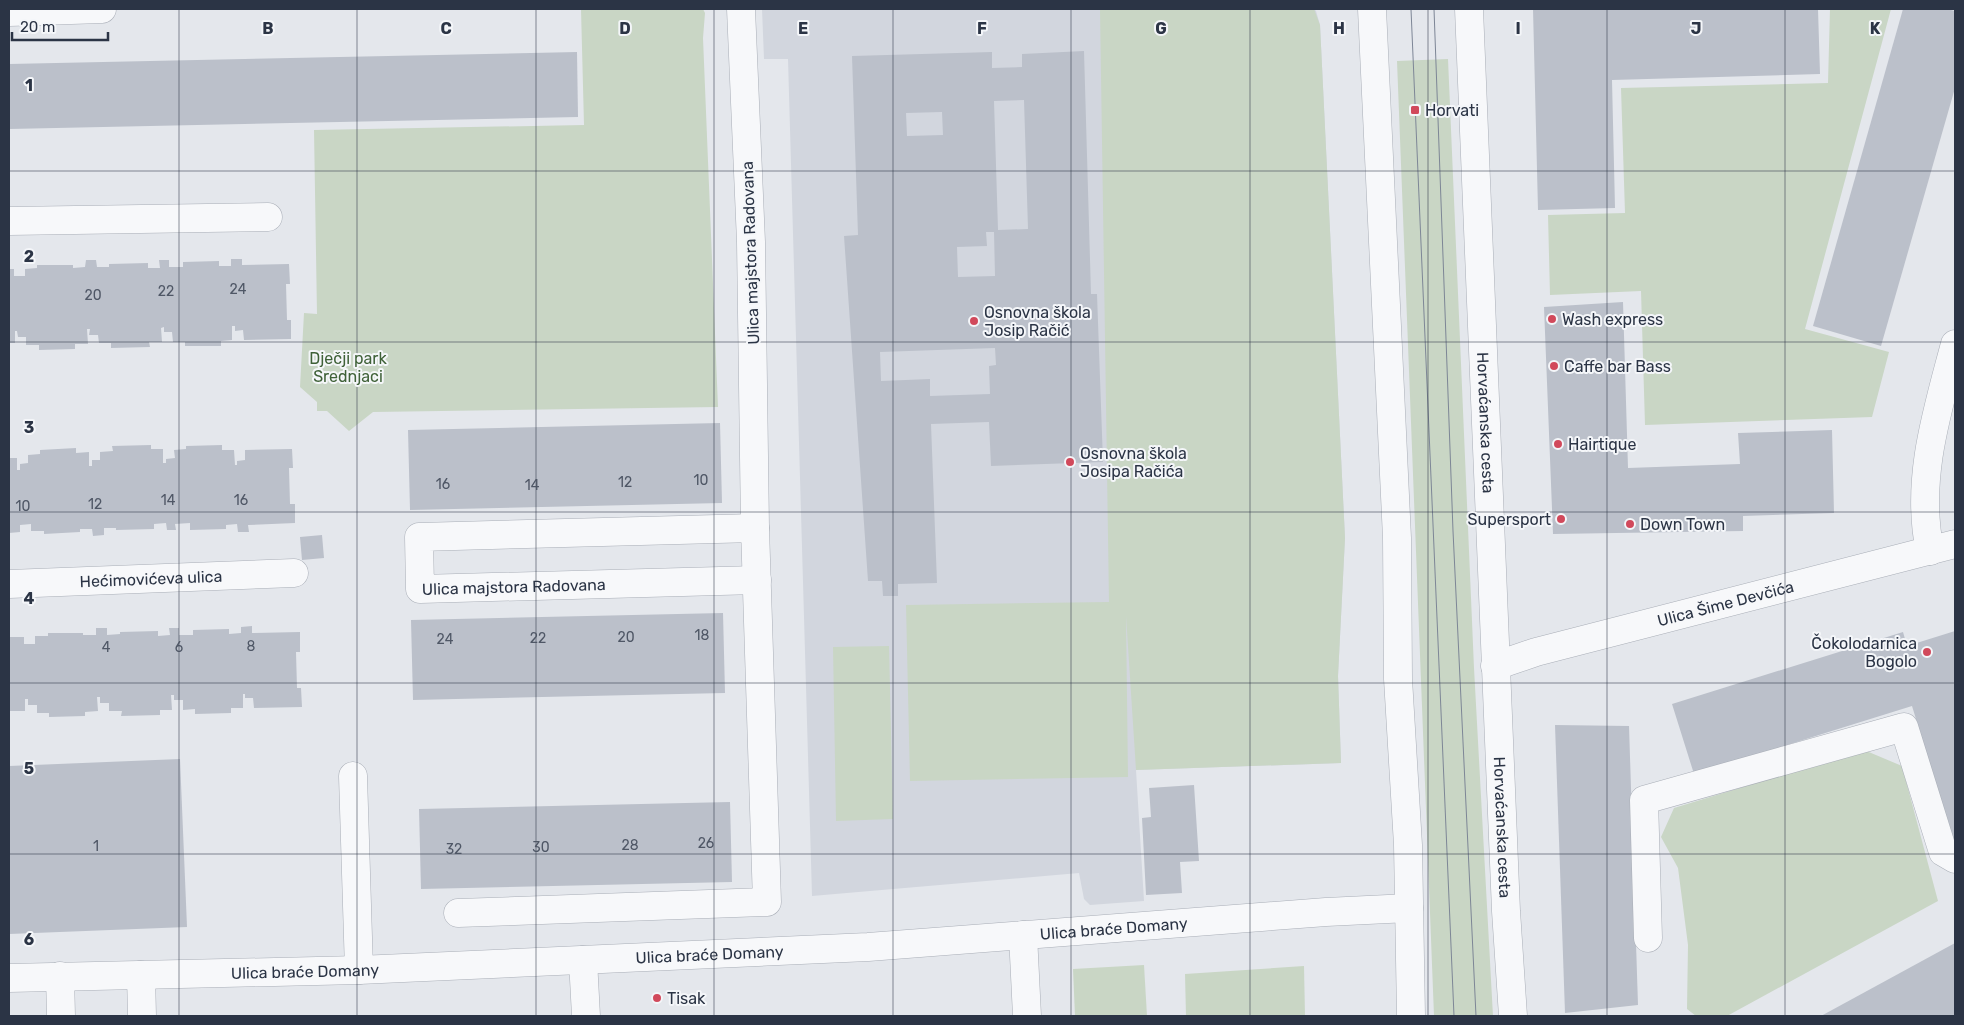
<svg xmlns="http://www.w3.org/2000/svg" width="1964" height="1025" font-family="Rubik,sans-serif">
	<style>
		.built { fill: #d2d6de }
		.green { fill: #c9d6c5 }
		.building { fill: #bbc0ca; fill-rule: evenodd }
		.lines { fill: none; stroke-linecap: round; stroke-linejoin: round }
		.minor-casing { stroke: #a9aeb7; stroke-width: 29 }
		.minor { stroke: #f7f8fa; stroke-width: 28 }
		.tram { stroke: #7d8696; stroke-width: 1 }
		.grid { fill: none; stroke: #2b3445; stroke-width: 1; stroke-opacity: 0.55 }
		.poi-dot { fill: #d1495b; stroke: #f4f6f9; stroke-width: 2 }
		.labels { text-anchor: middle; stroke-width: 4; stroke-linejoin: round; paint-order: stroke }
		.number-label { font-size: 14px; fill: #4f5766 }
		.poi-label { font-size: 16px; fill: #2b3445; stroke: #f4f6f9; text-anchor: start }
		.street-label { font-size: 16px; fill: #2b3445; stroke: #f4f6f9 }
		.park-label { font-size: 16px; fill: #3f6138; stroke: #f4f6f9 }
		.grid-label { font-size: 16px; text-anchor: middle; font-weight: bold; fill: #2b3445; stroke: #f4f6f9; stroke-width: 4; stroke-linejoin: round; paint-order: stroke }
	</style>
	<rect width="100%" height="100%" fill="#e4e7ec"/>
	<polygon class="built" points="762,9 1314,9 1316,11 1320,25 1345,538 1338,676 1341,763 1136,770 1144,901 1090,905 1084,899 1079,873 812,896 788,59 764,59"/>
	<g class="green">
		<polygon points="581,9 703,9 705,13 703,38 718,407 373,412 349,431 327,411 317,411 317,402 300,387 304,313 317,314 314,130 584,125"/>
		<polygon points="1100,9 1314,9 1320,25 1345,538 1338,676 1341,763 1136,770 1126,616 1128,777 910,781 906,605 1109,602"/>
		<polygon points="1830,9 1891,9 1805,329 1889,352 1872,417 1645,425 1641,291 1550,295 1548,215 1625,213 1621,88 1828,83"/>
		<polygon points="1448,59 1474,668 1493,1016 1434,1016 1397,61"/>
		<polygon points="889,646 893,819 836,821 833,647"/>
		<polygon points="1864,750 1902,766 1938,901 1727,1016 1696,1016 1687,1009 1688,945 1678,868 1661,837 1674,808"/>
		<polygon points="1144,965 1147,1016 1075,1016 1073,969"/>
		<polygon points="1304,966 1305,1016 1186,1016 1185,974"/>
	</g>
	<g class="building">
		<polygon points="1533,9 1818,9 1820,74 1612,80 1615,208 1538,210"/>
		<polygon points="1903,9 1947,9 1955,11 1955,88 1881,346 1813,326"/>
		<path d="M1084,51l7,243h6l6,168 -112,4 -2,-44 -58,2 6,159 -39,1v12h-15l-1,-15h-14l-24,-345 14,-1 -6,-179 140,-4v16l30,-1v-13zM1024,100l4,129 -30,1 -4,-129zM942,112l1,23 -36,1 -1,-23zM986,232h8l1,44 -37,1 -1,-30 30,-1zM995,348l1,17 -7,1 1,28 -60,2v-17l-49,2 -1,-29z"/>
		<polygon points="577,52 578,117 9,129 9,64"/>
		<polygon points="231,259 242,259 242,265 289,264 290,284 286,284 287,320 291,320 291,339 244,340 243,330 235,331 235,326 232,326 232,340 221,341 221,346 185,346 185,342 173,342 172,332 164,332 164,327 161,328 162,342 149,342 150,347 111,348 111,343 99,343 98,335 89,335 90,329 87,329 88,344 75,344 75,349 39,350 39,345 26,345 26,337 18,337 17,331 15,331 15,343 9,343 9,269 14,269 14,276 25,276 25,269 37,268 37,265 73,265 73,268 85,267 86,260 96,260 97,267 109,267 109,264 148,263 148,268 160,268 159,260 169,260 169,267 183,267 183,262 219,261 219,266 231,266"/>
		<polygon points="1623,302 1628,468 1740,464 1738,433 1832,430 1834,513 1743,516 1743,531 1553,534 1544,307"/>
		<polygon points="720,423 722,503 410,510 408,430"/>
		<polygon points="151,445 151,449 163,449 163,463 166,463 166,459 175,458 174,450 186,449 186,446 222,445 222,450 234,450 235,465 237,465 237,461 245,460 245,450 292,449 293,468 289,468 290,504 295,504 295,523 248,525 249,532 238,532 237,524 226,525 226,529 190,530 190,523 175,524 176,530 167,530 166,523 154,524 154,529 116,530 116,528 104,528 104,535 93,536 92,529 80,529 80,532 44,534 44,531 31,531 31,524 20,525 20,532 9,533 9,458 17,458 17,470 20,470 20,464 28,463 28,455 40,454 40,450 76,448 76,453 89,452 89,466 92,466 92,460 100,460 100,452 113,451 112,446"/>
		<polygon points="322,535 324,558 302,560 300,537"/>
		<polygon points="723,613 725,693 413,700 411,620"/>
		<polygon points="252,626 252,633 300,632 300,652 296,652 297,688 301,688 302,707 254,708 253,698 245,698 245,694 243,694 243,708 231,708 231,713 195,714 195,709 183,710 183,700 174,700 174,695 171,695 172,710 160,710 160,715 121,716 122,711 109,711 109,703 100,703 100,697 97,697 98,711 85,712 85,716 49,717 49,713 37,713 37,705 28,705 28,699 25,699 25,711 9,711 9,637 24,637 24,644 35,644 35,636 48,636 48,633 83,633 83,635 96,635 96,628 107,628 107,635 120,634 120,632 158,631 158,636 170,635 169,628 179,628 179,635 193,635 193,630 229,629 229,634 241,633 241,627"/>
		<polygon points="1955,631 1955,846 1912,706 1694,774 1672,704 1903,632 1907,646"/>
		<polygon points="1555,725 1629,726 1638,1005 1565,1013"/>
		<polygon points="180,759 187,927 9,934 9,766"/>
		<polygon points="1194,785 1199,861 1180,862 1182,893 1146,895 1142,818 1151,817 1149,788"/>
		<polygon points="730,802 732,882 421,889 419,809"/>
		<polygon points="1955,943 1955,1016 1821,1016"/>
	</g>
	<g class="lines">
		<defs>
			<g id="minor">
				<polyline points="1372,9 1397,538 1398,679 1408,845 1411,1016"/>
				<path id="s1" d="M1469,9l37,902 7,105"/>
				<polyline points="9,12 102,9"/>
				<polyline points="9,221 268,217"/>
				<path id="s2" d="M755,528l-336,9 1,52 337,-9"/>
				<path d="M1930,551c-15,-71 7,-139 25,-207"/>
				<path id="s3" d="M9,584l285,-11"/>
				<path id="s4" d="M1495,666l41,-14 419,-108"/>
				<polyline points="353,776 359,970"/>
				<polyline points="458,913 767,902 755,528 751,242 741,9"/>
				<polyline points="1023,935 1027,1016"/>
				<polyline points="1648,938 1644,800 1904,727 1943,852 1955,859"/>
				<polyline points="583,960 586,1016"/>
				<polyline points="141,975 142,1016"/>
				<polyline points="60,976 61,1016"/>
				<path id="s5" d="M9,978l350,-8 509,-23 458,-35 83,-4"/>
			</g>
		</defs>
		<use href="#minor" class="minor-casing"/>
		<use href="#minor" class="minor"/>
		<g class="tram">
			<polyline points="1411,9 1454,1016"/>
			<polyline points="1434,9 1453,531 1476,1016"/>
		</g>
	</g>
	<path class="grid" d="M179,9v1007M357,9v1007M536,9v1007M714,9v1007M893,9v1007M1071,9v1007M1250,9v1007M1428,9v1007M1607,9v1007M1785,9v1007M9,171h1946M9,342h1946M9,512h1946M9,683h1946M9,854h1946"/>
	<g class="poi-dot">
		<rect x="1410" y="105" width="10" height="10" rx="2.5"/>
		<circle cx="1552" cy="319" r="5"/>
		<circle cx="974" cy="321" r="5"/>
		<circle cx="1554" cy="366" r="5"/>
		<circle cx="1558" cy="444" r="5"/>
		<circle cx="1070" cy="462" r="5"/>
		<circle cx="1561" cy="519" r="5"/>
		<circle cx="1630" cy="524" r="5"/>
		<circle cx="1927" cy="652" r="5"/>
		<circle cx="657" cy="998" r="5"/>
	</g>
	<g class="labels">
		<g class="number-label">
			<text x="238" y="294">24</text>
			<text x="166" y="296">22</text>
			<text x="93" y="300">20</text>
			<text x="701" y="485">10</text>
			<text x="625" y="487">12</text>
			<text x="443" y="489">16</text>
			<text x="532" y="490">14</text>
			<text x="168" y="505">14</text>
			<text x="241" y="505">16</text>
			<text x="95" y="509">12</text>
			<text x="23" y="511">10</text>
			<text x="702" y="640">18</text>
			<text x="626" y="642">20</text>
			<text x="538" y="643">22</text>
			<text x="445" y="644">24</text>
			<text x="251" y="651">8</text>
			<text x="106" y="652">4</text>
			<text x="179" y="652">6</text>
			<text x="706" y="848">26</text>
			<text x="630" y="850">28</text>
			<text x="96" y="851">1</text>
			<text x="541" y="852">30</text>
			<text x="454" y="854">32</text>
		</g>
		<g class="poi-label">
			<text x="1425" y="116">Horvati</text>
			<text x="984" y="318">Osnovna škola<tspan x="984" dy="18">Josip Račić</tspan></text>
			<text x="1562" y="325">Wash express</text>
			<text x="1564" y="372">Caffe bar Bass</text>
			<text x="1568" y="450">Hairtique</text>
			<text x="1080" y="459">Osnovna škola<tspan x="1080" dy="18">Josipa Račića</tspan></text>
			<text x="1551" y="525" text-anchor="end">Supersport</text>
			<text x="1640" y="530">Down Town</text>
			<text x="1917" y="649" text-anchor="end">Čokolodarnica<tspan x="1917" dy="18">Bogolo</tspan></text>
			<text x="667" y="1004">Tisak</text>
		</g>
		<g class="street-label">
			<text transform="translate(750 253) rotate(-92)" y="6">Ulica majstora Radovana</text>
			<text dy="6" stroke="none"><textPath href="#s1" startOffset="414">Horvaćanska cesta</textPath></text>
			<text dy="6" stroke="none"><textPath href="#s3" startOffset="142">Hećimovićeva ulica</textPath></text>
			<text dy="6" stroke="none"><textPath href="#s2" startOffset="482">Ulica majstora Radovana</textPath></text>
			<text dy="6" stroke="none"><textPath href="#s4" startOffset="239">Ulica Šime Devčića</textPath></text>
			<text dy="6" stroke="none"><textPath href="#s1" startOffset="819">Horvaćanska cesta</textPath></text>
			<text dy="6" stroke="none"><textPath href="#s5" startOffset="1106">Ulica braće Domany</textPath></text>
			<text dy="6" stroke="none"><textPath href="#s5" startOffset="701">Ulica braće Domany</textPath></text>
			<text dy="6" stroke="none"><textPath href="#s5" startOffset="296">Ulica braće Domany</textPath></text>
		</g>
		<g class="park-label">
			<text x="348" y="364">Dječji park<tspan x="348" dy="18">Srednjaci</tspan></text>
		</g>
	</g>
	<g class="grid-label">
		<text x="268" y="34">B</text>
		<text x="446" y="34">C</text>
		<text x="625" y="34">D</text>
		<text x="803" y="34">E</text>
		<text x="982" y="34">F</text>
		<text x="1161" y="34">G</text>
		<text x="1339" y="34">H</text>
		<text x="1518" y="34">I</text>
		<text x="1696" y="34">J</text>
		<text x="1875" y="34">K</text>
		<text x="29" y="91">1</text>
		<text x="29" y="262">2</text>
		<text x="29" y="433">3</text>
		<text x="29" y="604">4</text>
		<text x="29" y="774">5</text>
		<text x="29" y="945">6</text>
	</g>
	<rect width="1964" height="1025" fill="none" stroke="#2b3445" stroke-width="20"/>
	<path d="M12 32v8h96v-8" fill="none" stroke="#2b3445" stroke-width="2.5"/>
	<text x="20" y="32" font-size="15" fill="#2b3445" stroke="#f4f6f9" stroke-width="4" paint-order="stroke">20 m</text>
</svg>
